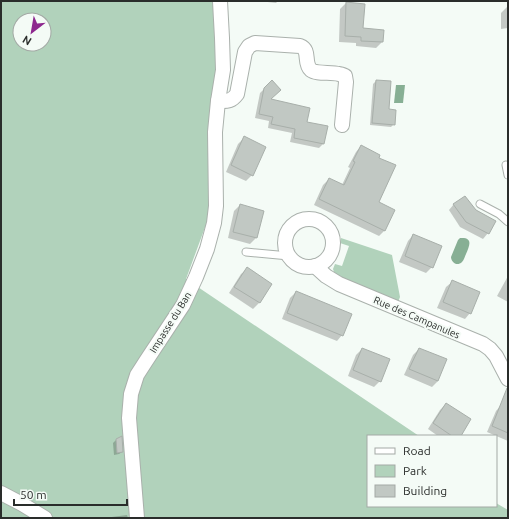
<svg xmlns="http://www.w3.org/2000/svg" width="509" height="519" font-family="Ubuntu,sans-serif">
	<style>
		.green { fill: #b1d2bb; fill-rule: evenodd }
		.water { fill: #87af94 }
		.shadow { fill: #0003 }
		.building { fill: #c1c8c3; stroke: #a8afaa }
		.lines { fill: none; stroke-linecap: round; stroke-linejoin: round }
		.service-casing { stroke: #aab1ac; stroke-width: 9 }
		.minor-casing { stroke: #aab1ac; stroke-width: 16 }
		.service { stroke: #fff; stroke-width: 7 }
		.minor { stroke: #fff; stroke-width: 14 }
		.labels { text-anchor: middle; stroke-width: 4; stroke-linejoin: round; paint-order: stroke }
		.street-label { font-size: 10px; fill: #2a2d2b; stroke: #f4fbf6 }
	</style>
	<rect width="100%" height="100%" fill="#f4fbf6"/>
	<g class="green">
		<path d="M1,1h223l-13,210 -25,68 233,157h-51v70h128v-3l12,7v8h-507zM20,20h24v24h-24z"/>
		<polygon points="341,238 392,255 400,297 398,302 340,278 334,272 333,269 335,264 342,266 349,246 340,243"/>
	</g>
	<g class="water">
		<polygon points="396,85 405,85 403,103 394,103"/>
		<path d="M460,238c13,-1 10,7 6,16 -1,2 -2,6 -4,8 -5,5 -11,0 -11,-5l7,-17z"/>
	</g>
	<g class="shadow">
		<polygon points="259,1 278,1 276,3"/>
		<polygon points="346,3 362,29 382,42 376,48 356,46 356,43 339,42 340,9"/>
		<polygon points="507,7 508,7 508,28 501,29 501,13"/>
		<polygon points="272,81 270,100 306,123 326,127 323,144 319,148 290,142 292,133 268,128 269,121 255,118 260,93"/>
		<polygon points="376,81 394,124 391,127 370,125 373,84"/>
		<polygon points="244,138 252,175 246,181 226,172 238,144"/>
		<polygon points="361,146 385,230 379,236 314,205 323,185 329,179 342,185 350,168 348,167 356,152"/>
		<polygon points="454,204 475,211 488,233 483,239 460,227 449,210"/>
		<polygon points="240,205 263,211 256,238 250,244 228,238 234,211"/>
		<polygon points="413,235 432,267 426,273 399,262 408,241"/>
		<polygon points="247,269 271,284 259,303 253,309 229,293 241,274"/>
		<polygon points="508,276 508,302 497,296"/>
		<polygon points="452,282 470,313 465,319 437,308 446,287"/>
		<polygon points="296,292 342,335 337,341 282,319 290,298"/>
		<polygon points="362,349 380,381 374,387 348,376 356,355"/>
		<polygon points="419,349 438,381 432,387 404,375 413,355"/>
		<polygon points="446,404 459,436 438,436 428,429 440,410"/>
		<polygon points="501,405 508,408 508,441 487,432 496,411"/>
		<polygon points="116,440 122,452 119,454 114,455 113,443"/>
		<polygon points="127,515 128,518 104,518"/>
	</g>
	<g class="building">
		<polygon points="346,2 365,4 363,28 384,30 383,42 361,41 361,37 345,36"/>
		<polygon points="272,80 281,90 271,99 310,108 307,122 328,126 324,144 294,138 295,129 271,124 273,117 259,114 264,88"/>
		<polygon points="376,80 391,81 389,109 396,110 395,125 372,123"/>
		<polygon points="244,136 266,147 253,176 231,165"/>
		<polygon points="361,145 380,155 379,158 396,165 379,202 395,210 385,231 319,199 329,178 344,185 355,162 353,161"/>
		<polygon points="465,196 476,210 496,221 489,234 466,222 453,204"/>
		<polygon points="240,204 264,211 257,238 233,232"/>
		<polygon points="413,234 442,246 433,268 405,256"/>
		<polygon points="247,267 272,284 260,303 234,287"/>
		<polygon points="452,280 480,292 471,314 443,302"/>
		<polygon points="296,291 352,314 343,336 287,313"/>
		<polygon points="362,348 390,359 381,382 353,370"/>
		<polygon points="419,348 447,359 438,381 409,369"/>
		<polygon points="507,388 508,388 508,433 492,426"/>
		<polygon points="446,403 471,419 461,436 452,436 433,423"/>
		<polygon points="122,436 123,452 117,453 116,439"/>
	</g>
	<g class="lines">
		<defs>
			<g id="service">
				<polyline points="506,165 508,175"/>
				<polyline points="480,204 499,214 508,222"/>
				<polyline points="246,252 289,256"/>
			</g>
			<g id="minor">
				<path d="M218,101c9,0 13,1 19,-7l8,-42 4,-6 6,-3 45,3c11,4 3,17 11,24 5,4 20,2 28,4 2,0 4,1 6,2l1,6 -4,43"/>
				<circle cx="309" cy="243" r="24"/>
				<polyline points="315,266 326,276 339,284 483,344 490,349 496,356 508,379"/>
				<polyline points="1,493 22,504 45,518"/>
				<polyline points="137,518 129,418 131,394 137,375 146,361 183,305 196,277 207,249 214,223 216,206 215,132 218,101 223,70 222,38 220,1"/>
			</g>
		</defs>
		<use href="#service" class="service-casing"/>
		<use href="#minor" class="minor-casing"/>
		<use href="#service" class="service"/>
		<use href="#minor" class="minor"/>
	</g>
	<g class="labels">
		<g class="street-label">
			<text transform="translate(417 317) rotate(23)" y="4">Rue des Campanules</text>
			<text transform="translate(170 322) rotate(-58)" y="4">Impasse du Ban</text>
		</g>
	</g>
	<rect width="509" height="519" fill="none" stroke="#2a2d2b" stroke-width="4"/>
	<rect x="367" y="435" width="130" height="72" fill="#f4fbf6" stroke="#a3a9a5"/>
	<rect x="375" y="448" width="20" height="6" fill="#ffffff" stroke="#a3a9a5"/>
	<text x="403" y="455" font-size="12" fill="#2a2d2b">Road</text>
	<rect x="375" y="465" width="20" height="12" fill="#b1d2bb" stroke="#a3a9a5"/>
	<text x="403" y="475" font-size="12" fill="#2a2d2b">Park</text>
	<rect x="375" y="485" width="20" height="12" fill="#c1c8c3" stroke="#a3a9a5"/>
	<text x="403" y="495" font-size="12" fill="#2a2d2b">Building</text>
	<g transform="translate(32 32) rotate(211)"><circle r="19" fill="#f4fbf6" stroke="#a3a9a5"/>
	<path d="M0-3L7 15L0 10L-7 15Z" fill="#8e288f"/>
	<text y="-6" font-size="11" font-weight="bold" text-anchor="middle" fill="#2a2d2b">N</text>
	</g>
	<path d="M14 499v6h113v-6" fill="none" stroke="#2a2d2b" stroke-width="2"/>
	<text x="20" y="499" font-size="12" fill="#2a2d2b" stroke="#f4fbf6" stroke-width="3" paint-order="stroke">50 m</text>
</svg>
